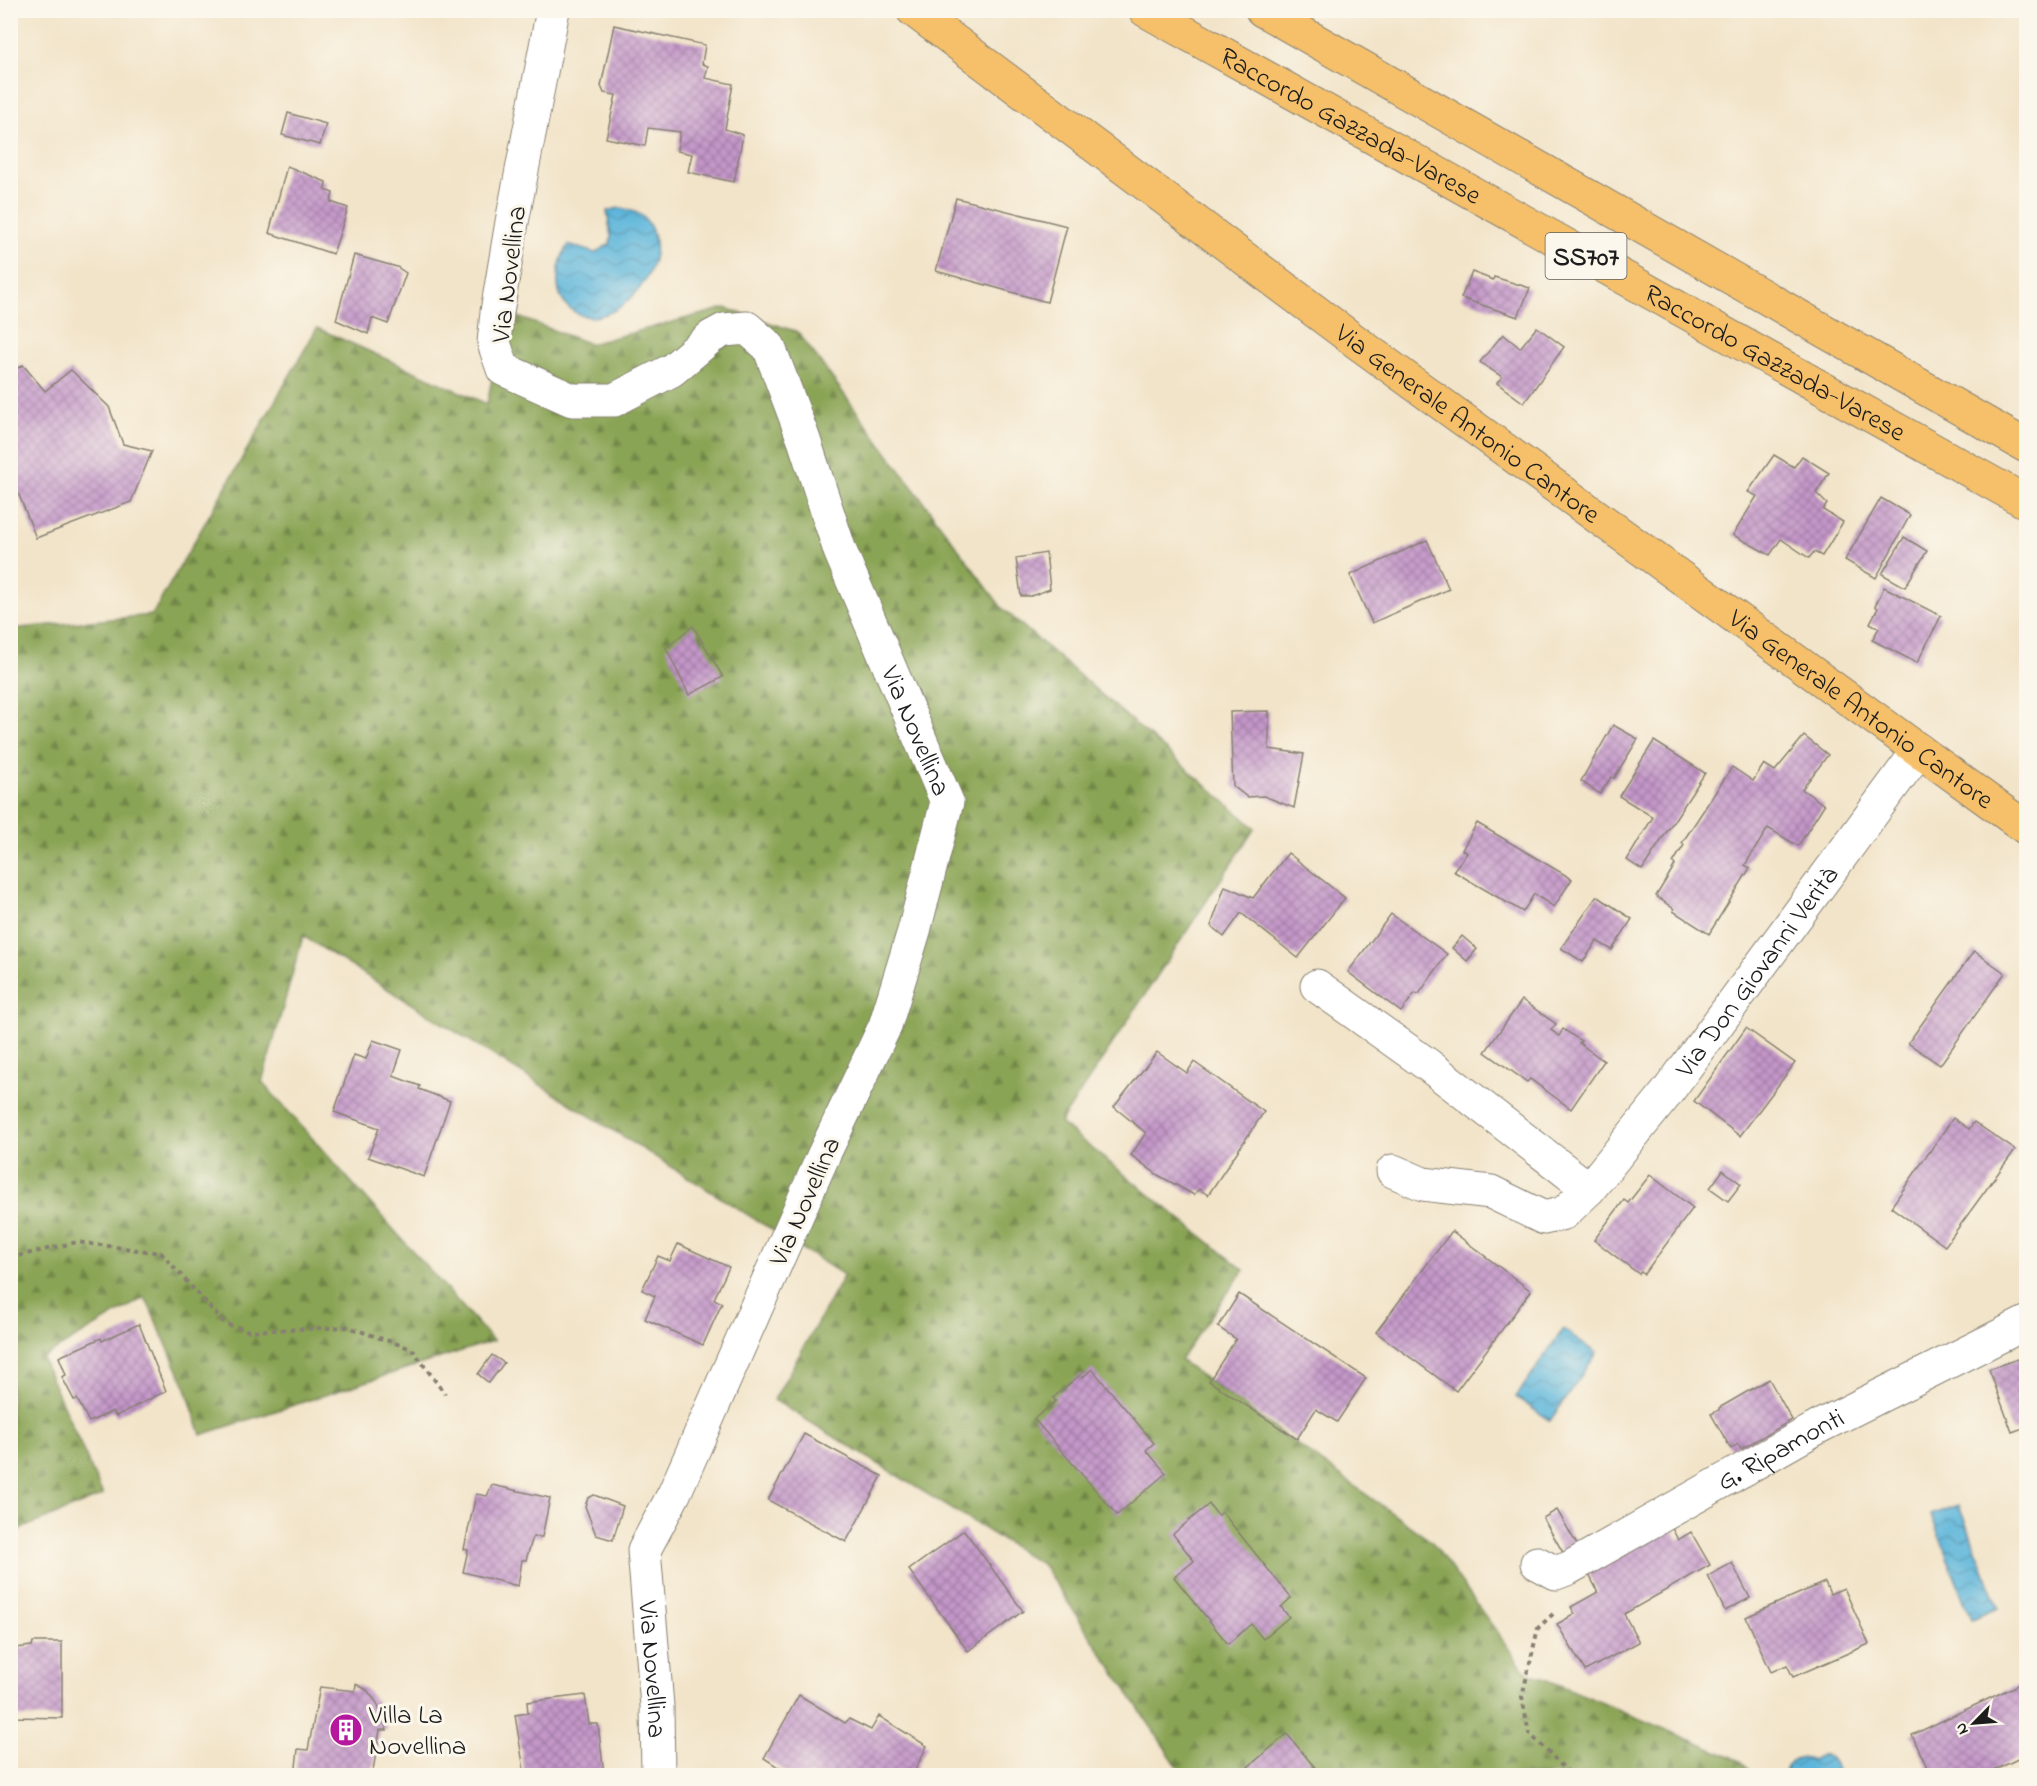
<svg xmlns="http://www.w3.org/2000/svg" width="2037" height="1786" font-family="'Indie Flower',sans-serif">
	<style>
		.forest { fill: url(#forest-firs); stroke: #536038; stroke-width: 1.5 }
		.water { fill: url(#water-waves); stroke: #3c687b; stroke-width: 1.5 }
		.building { fill: url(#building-cross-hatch) }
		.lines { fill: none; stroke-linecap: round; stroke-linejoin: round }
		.minor-casing { stroke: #878072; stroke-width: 35 }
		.major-casing { stroke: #878072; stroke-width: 35 }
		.highway-casing { stroke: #878072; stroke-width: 35 }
		.path { stroke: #878072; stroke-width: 4; stroke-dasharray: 4.5 4.5; stroke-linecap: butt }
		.minor { stroke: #fff; stroke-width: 33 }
		.major { stroke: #f6c06b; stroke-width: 33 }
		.highway { stroke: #f6c06b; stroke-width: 33 }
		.labels { text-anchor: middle; stroke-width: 6; stroke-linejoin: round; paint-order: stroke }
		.shield { fill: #fbf7ec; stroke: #5f5e5a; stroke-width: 1.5 }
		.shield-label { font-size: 26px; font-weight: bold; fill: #1c1c1c }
		.street-label { font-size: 27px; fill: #1c1c1c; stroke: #fbf7ec }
		.poi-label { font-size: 27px; fill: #1c1c1c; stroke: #fbf7ec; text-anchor: start }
	</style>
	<defs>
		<pattern id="forest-firs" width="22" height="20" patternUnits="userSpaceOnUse" patternTransform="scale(1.5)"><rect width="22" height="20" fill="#8aa455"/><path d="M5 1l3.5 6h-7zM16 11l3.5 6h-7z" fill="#708546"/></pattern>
		<pattern id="water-waves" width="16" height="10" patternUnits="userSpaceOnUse" patternTransform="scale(1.5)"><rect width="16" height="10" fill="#5cb5da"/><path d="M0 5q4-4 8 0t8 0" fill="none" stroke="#4b92b0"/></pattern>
		<pattern id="building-cross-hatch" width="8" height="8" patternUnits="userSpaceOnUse" patternTransform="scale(1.5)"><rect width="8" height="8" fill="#c497c9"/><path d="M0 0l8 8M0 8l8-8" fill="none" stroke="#9e7aa2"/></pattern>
	</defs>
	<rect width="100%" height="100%" fill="#fbf7ec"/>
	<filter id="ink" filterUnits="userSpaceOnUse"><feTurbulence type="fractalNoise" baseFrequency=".0167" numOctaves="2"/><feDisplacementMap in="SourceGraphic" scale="12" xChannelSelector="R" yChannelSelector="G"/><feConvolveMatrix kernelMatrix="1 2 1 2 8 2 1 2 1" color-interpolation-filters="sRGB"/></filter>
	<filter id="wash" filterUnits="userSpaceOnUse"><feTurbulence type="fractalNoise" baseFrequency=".008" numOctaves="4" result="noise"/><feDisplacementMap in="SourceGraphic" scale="24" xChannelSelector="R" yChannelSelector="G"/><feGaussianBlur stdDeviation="1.35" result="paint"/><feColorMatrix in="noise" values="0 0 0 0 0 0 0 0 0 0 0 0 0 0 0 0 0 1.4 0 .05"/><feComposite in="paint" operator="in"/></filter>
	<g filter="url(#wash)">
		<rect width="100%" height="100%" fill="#f2e4c9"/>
		<polygon class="forest" points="725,308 798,332 1002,608 1255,828 1060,1123 1244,1270 1180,1360 1432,1542 1524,1670 1740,1761 1757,1775 1183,1775 1043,1565 774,1400 844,1275 303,936 262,1082 493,1341 201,1435 186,1388 145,1297 42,1358 103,1495 11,1533 11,629 152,615 317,328 487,404 505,312 590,344"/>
		<g class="water">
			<path d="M619,208c22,3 32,11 36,34 6,39 -51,97 -86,66 -8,-7 -12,-19 -11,-29 0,-12 4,-26 11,-34l26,8 15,-9 1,-7 -4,-26z"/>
			<polygon points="1563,1329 1597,1353 1550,1421 1516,1397"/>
			<polygon points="1959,1505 1999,1608 1971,1619 1931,1515"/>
			<path d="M1821,1755l8,2 7,10 2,8h-53c1,-15 15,-22 27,-15z"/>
		</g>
		<g id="blocks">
			<g class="building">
				<polygon points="614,25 705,45 702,64 708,66 705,78 733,84 725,129 743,135 734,182 688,172 692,154 677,151 680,132 648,128 645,146 606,138 616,95 604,93 601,86"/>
				<polygon points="288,113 326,124 320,145 282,135"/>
				<polygon points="287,166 326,182 325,190 333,193 331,202 348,208 333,254 269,233"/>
				<polygon points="956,198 1067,226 1047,302 936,271"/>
				<polygon points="354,255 397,267 406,273 388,324 372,318 368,334 336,320"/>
				<polygon points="1472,272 1493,280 1494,277 1530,288 1518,317 1461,298"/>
				<polygon points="1537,327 1564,347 1524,403 1497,383 1502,377 1480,362 1503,334 1520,348"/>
				<polygon points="10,349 12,349 14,365 16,369 23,365 45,391 71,370 109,407 123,444 152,451 131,502 36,538 17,490 10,492"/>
				<polygon points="1774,455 1794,467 1802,456 1829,473 1816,493 1827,504 1823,510 1843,522 1822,556 1814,552 1809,558 1781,539 1770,555 1733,535 1757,496 1748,492"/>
				<polygon points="1881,498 1910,515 1876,578 1845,560"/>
				<polygon points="1904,537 1927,551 1905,587 1882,574"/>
				<polygon points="1427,540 1449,589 1372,623 1350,575"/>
				<polygon points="1046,553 1050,589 1031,596 1021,596 1016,558"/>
				<polygon points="1884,587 1941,616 1917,663 1872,640 1879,628 1870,623 1878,608 1875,606"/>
				<polygon points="693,626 723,677 689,695 666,648"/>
				<polygon points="1269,711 1269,749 1304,754 1294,808 1264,796 1247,797 1233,786 1230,712"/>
				<polygon points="1613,725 1638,739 1614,778 1611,777 1600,794 1581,781"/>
				<polygon points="1804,736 1828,755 1802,789 1824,805 1798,846 1768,828 1745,865 1750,868 1709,934 1673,911 1674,909 1656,896 1675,865 1673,863 1684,845 1682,843 1732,767 1753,781 1764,764 1775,771"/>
				<polygon points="1654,741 1705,773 1642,870 1627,860 1653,817 1619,796"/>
				<polygon points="1477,823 1572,879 1554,907 1534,894 1523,912 1453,871 1467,853 1462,850"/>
				<polygon points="1288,853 1345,898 1298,958 1241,913 1224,937 1211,926 1225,886 1253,898"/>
				<polygon points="1597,896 1632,919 1612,950 1597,941 1583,962 1561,948"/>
				<polygon points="1391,914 1447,954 1419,994 1415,993 1401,1012 1348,972"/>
				<polygon points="1462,936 1477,949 1467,961 1452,948"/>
				<polygon points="1974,951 2005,973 1940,1065 1908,1043"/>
				<polygon points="1522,1000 1556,1024 1551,1030 1559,1036 1563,1029 1581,1041 1579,1043 1604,1061 1571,1109 1530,1079 1527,1082 1485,1052"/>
				<polygon points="1746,1028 1795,1063 1740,1136 1694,1101"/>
				<polygon points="373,1040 402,1050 393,1076 420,1086 419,1089 450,1101 424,1177 368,1157 379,1128 334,1112 354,1055 366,1059"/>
				<polygon points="1157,1052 1187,1073 1194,1062 1264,1112 1208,1195 1199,1189 1194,1195 1158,1175 1131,1155 1146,1133 1114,1107"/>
				<polygon points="1953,1118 1969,1129 1974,1122 2015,1150 1945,1246 1891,1207"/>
				<polygon points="1723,1170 1741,1184 1728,1201 1710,1188"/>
				<polygon points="1650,1175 1693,1208 1644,1274 1641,1272 1639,1274 1594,1240 1624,1200 1628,1203"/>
				<polygon points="1452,1231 1531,1291 1456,1391 1376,1332"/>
				<polygon points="678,1244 729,1267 714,1299 722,1303 703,1345 645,1319 655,1296 642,1290 658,1256 670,1261"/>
				<polygon points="1239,1294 1366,1378 1337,1422 1316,1409 1297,1439 1209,1381 1236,1339 1218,1327"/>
				<polygon points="139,1324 166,1391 116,1416 113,1411 89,1422 77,1399 74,1400 62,1377 66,1375 59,1357 101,1338 102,1341"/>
				<polygon points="492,1355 504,1363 489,1383 478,1374"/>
				<polygon points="2026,1356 2026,1427 2012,1432 1989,1369"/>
				<polygon points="1092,1369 1154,1443 1146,1450 1166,1473 1117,1515 1034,1419 1056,1401 1053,1398 1081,1374 1083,1377"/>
				<polygon points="1769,1379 1792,1420 1741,1449 1738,1444 1731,1449 1711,1414 1719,1410 1719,1408"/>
				<polygon points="804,1434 882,1476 846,1542 768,1500"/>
				<polygon points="492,1485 550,1498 542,1537 533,1537 526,1560 522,1560 518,1586 463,1572 468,1550 464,1549 476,1494 487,1496"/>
				<polygon points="594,1495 623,1506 613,1540 596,1535 585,1506 588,1498"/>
				<polygon points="1209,1504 1218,1516 1222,1512 1291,1598 1281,1607 1289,1617 1263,1639 1251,1624 1228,1644 1174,1577 1194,1561 1173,1534"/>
				<polygon points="1557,1510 1579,1548 1565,1556 1543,1518"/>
				<polygon points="1669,1522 1678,1540 1691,1532 1710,1565 1624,1614 1639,1642 1585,1671 1557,1624 1575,1614 1571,1607 1598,1592 1585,1567"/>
				<polygon points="964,1530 1023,1611 968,1651 909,1570"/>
				<polygon points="1732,1563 1750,1598 1725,1611 1708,1576"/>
				<polygon points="1825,1582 1830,1594 1844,1588 1869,1644 1793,1677 1787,1665 1771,1672 1746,1617"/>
				<polygon points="10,1621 15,1621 15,1648 32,1646 33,1642 62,1642 62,1718 10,1717"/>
				<polygon points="2026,1681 2026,1755 1991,1772 1992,1776 1931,1776 1912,1735"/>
				<polygon points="356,1684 367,1690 377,1703 387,1730 380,1730 372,1776 295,1776 298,1749 308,1750 320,1687 355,1691"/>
				<polygon points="585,1695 589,1724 598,1724 604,1774 525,1776 515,1715 528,1713 527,1702"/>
				<polygon points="799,1695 845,1723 849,1719 871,1730 879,1716 927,1746 912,1776 792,1776 764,1758"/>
				<polygon points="1287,1734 1322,1776 1244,1776 1249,1771 1247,1768"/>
			</g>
		</g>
	</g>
	<g filter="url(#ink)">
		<use href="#blocks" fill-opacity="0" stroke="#878072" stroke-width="1.5"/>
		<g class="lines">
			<defs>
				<g id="minor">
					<path id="s1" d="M553,10l-41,212 -15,90 -3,31 9,26 69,31h42l58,-30 39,-33 13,-7 23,-2 22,19 35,93 36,111 107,251 -33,129 -29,95 -61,128 -150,340 -30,56 13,156 1,70"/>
					<path id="s2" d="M1317,986l111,79 161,124 77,-95 253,-344"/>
					<polyline points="1393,1171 1423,1184 1491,1192 1544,1218 1564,1213 1589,1189"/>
					<path id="s3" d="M1537,1563l19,10 13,-5 253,-143 204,-102"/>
				</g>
				<g id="major">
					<path id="s4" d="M913,10l442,331 671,487"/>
				</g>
				<g id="highway">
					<path id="s5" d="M1145,10l881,492"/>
					<polyline points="1262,10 2026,446"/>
				</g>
			</defs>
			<use href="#minor" class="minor-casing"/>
			<use href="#major" class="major-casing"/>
			<use href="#highway" class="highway-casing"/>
			<g class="path">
				<polyline points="10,1258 77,1242 161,1253 225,1324 249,1331 348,1327 412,1349 445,1394"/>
				<polyline points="1553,1614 1538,1628 1522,1697 1529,1733 1572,1776"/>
			</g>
			<use href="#minor" class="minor"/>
			<use href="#major" class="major"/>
			<use href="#highway" class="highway"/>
		</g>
	</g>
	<defs>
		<symbol id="building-disc" viewBox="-11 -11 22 22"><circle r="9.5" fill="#b5179e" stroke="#fbf7ec"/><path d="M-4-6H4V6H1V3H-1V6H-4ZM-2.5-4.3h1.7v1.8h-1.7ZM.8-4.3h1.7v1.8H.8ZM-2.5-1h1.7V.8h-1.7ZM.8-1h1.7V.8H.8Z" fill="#fff"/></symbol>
	</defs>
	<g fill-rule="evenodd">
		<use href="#building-disc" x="327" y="1711" width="38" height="38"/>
	</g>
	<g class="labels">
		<rect class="shield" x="1545.5" y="233" width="81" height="46" rx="4.5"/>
		<g class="shield-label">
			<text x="1586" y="265">SS707</text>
		</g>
		<g class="street-label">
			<text dy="9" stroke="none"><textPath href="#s5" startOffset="236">Raccordo Gazzada-Varese</textPath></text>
			<text transform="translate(508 274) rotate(-83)" y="9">Via Novellina</text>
			<text dy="9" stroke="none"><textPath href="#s5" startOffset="722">Raccordo Gazzada-Varese</textPath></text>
			<text dy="9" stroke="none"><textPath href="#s4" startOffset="692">Via Generale Antonio Cantore</textPath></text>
			<text dy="9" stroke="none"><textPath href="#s4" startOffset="1178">Via Generale Antonio Cantore</textPath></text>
			<text dy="9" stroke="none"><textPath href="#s1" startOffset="1078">Via Novellina</textPath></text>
			<text dy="9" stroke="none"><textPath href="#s2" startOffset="614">Via Don Giovanni Verità</textPath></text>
			<text transform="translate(804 1201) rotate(-66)" y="9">Via Novellina</text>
			<text dy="9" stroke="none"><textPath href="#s3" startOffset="278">G. Ripamonti</textPath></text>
			<text dy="9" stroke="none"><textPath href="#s1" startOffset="2085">Via Novellina</textPath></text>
		</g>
		<g class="poi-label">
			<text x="369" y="1723">Villa La<tspan x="369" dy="31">Novellina</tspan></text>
		</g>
	</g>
	<rect width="2037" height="1786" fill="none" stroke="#fbf7ec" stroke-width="36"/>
	<g transform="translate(1974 1723) rotate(245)" stroke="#fbf7ec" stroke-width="4.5" paint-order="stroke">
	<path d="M0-4.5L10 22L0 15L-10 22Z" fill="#1c1c1c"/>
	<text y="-9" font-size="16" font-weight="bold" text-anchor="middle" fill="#1c1c1c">N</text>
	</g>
</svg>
